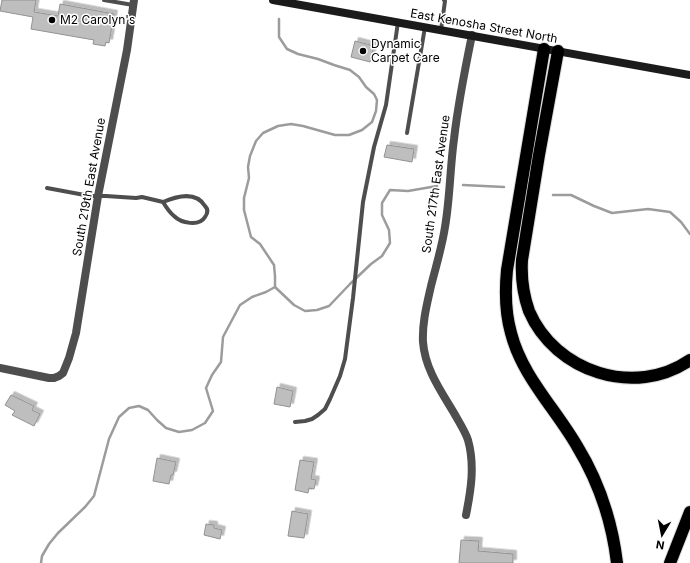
<svg xmlns="http://www.w3.org/2000/svg" width="690" height="563" font-family="Inter,sans-serif">
	<style>
		.lines { fill: none; stroke-linecap: round; stroke-linejoin: round }
		.stream { stroke: #9c9c9c; stroke-width: 2.5 }
		.building { fill: #bebebe; stroke: #929292; filter: url(#shadow) }
		.highway-casing { stroke: #dbdbdb; stroke-width: 14 }
		.lane { stroke: #4e4e4e; stroke-width: 4 }
		.street { stroke: #4e4e4e; stroke-width: 8 }
		.secondary { stroke: #1b1b1b; stroke-width: 8 }
		.highway { stroke: #000; stroke-width: 12 }
		.poi-dot { fill: #000; stroke: #fff; stroke-width: 1.5 }
		.labels { text-anchor: middle; stroke-width: 3; stroke-linejoin: round; paint-order: stroke }
		.poi-label { font-size: 12px; fill: #000; stroke: #fff; text-anchor: start }
		.street-label { font-size: 12px; fill: #000; stroke: #fff }
	</style>
	<defs>
		<filter id="shadow"><feDropShadow dx="3.5" dy="-3.5" stdDeviation="0" flood-color="#0004"/></filter>
	</defs>
	<rect width="100%" height="100%" fill="#fff"/>
	<g class="lines">
		<g class="stream">
			<polyline points="279,19 279,37 287,49 298,54 318,59 334,65 350,70 359,77 366,87 374,94 377,100 376,111 372,122 362,130 349,135 335,135 303,126 291,124 278,126 263,133 256,141 250,156 248,167 249,178 244,198 244,210 251,237 260,244 274,265 275,276 275,287 294,305 305,311 317,310 329,306 350,284 371,264 382,256 390,243 389,230 382,215 382,203 390,190 408,191 437,186"/>
			<polyline points="463,185 504,187"/>
			<polyline points="553,195 571,195 594,206 612,213 648,209 670,212 681,222 690,234"/>
			<polyline points="41,563 42,556 49,544 58,533 85,507 94,496 109,439 119,417 129,408 139,406 148,410 157,420 166,428 179,432 192,430 205,423 213,411 206,388 212,375 221,362 223,337 232,320 240,305 252,297 266,292 275,287"/>
		</g>
	</g>
	<g class="building">
		<polygon points="2,0 36,0 34,12 58,16 60,4 114,14 109,43 106,42 105,46 93,44 94,40 31,29 33,17 0,11"/>
		<polygon points="355,41 374,46 370,62 351,57"/>
		<polygon points="387,145 414,149 412,162 384,157"/>
		<polygon points="277,387 293,391 290,407 274,404"/>
		<polygon points="11,395 34,406 32,410 40,414 34,426 12,415 15,411 5,405"/>
		<polygon points="157,458 176,462 173,475 171,475 169,484 153,481"/>
		<polygon points="300,460 314,462 311,479 316,480 314,489 309,488 308,493 295,490"/>
		<polygon points="292,511 308,514 304,538 288,536"/>
		<polygon points="206,524 214,525 214,528 222,530 220,539 204,535"/>
		<polygon points="461,540 479,541 478,551 513,554 513,563 459,563"/>
	</g>
	<g class="lines">
		<defs>
			<g id="highway">
				<path d="M544,49l-37,221c-2,21 -2,42 4,63 11,43 44,75 66,113 22,36 35,75 40,117"/>
				<path d="M558,51l-19,104 -17,105c-1,17 1,34 7,51 26,61 106,87 161,49"/>
				<polyline points="670,563 690,512"/>
			</g>
		</defs>
		<use href="#highway" class="highway-casing"/>
		<g class="lane">
			<polyline points="104,0 133,5"/>
			<polyline points="441,30 445,1 444,0"/>
			<polyline points="407,133 425,27"/>
			<path d="M47,188l43,8h16l30,2 6,-1 21,5c3,5 6,10 11,14 7,7 25,11 31,1 3,-4 3,-8 0,-11 -9,-15 -28,-10 -42,-4"/>
			<polyline points="295,422 305,421 312,419 318,415 325,409 330,399 340,376 345,359 353,298 363,202 374,147 386,105 398,22"/>
		</g>
		<g class="street">
			<polyline points="0,368 49,378 54,378 59,376 63,373 69,358 76,333 98,196 127,50 134,0"/>
			<path d="M466,515c5,-25 9,-50 2,-75 -3,-9 -9,-18 -14,-27 -13,-22 -29,-44 -31,-71 -1,-19 4,-38 8,-56 5,-20 11,-39 14,-59 5,-29 5,-59 9,-88 4,-35 11,-70 18,-104"/>
		</g>
		<polyline class="secondary" points="273,0 690,75"/>
		<use href="#highway" class="highway"/>
	</g>
	<g class="poi-dot">
		<circle cx="52" cy="20" r="4"/>
		<circle cx="363" cy="51" r="4"/>
	</g>
	<g class="labels">
		<g class="poi-label">
			<text x="60" y="24">M2 Carolyn's</text>
			<text x="371" y="48">Dynamic<tspan x="371" dy="14">Carpet Care</tspan></text>
		</g>
		<g class="street-label">
			<text transform="translate(484 26) rotate(10)" y="4">East Kenosha Street North</text>
			<text transform="translate(436 184) rotate(-82)" y="4">South 217th East Avenue</text>
			<text transform="translate(89 187) rotate(-80)" y="4">South 219th East Avenue</text>
		</g>
	</g>
	<g transform="translate(662 535) rotate(190)" stroke="#ffffff" stroke-width="3" paint-order="stroke">
	<path d="M0-3L7 15L0 10L-7 15Z" fill="#000000"/>
	<text y="-6" font-size="11" font-weight="bold" text-anchor="middle" fill="#000000">N</text>
	</g>
</svg>
